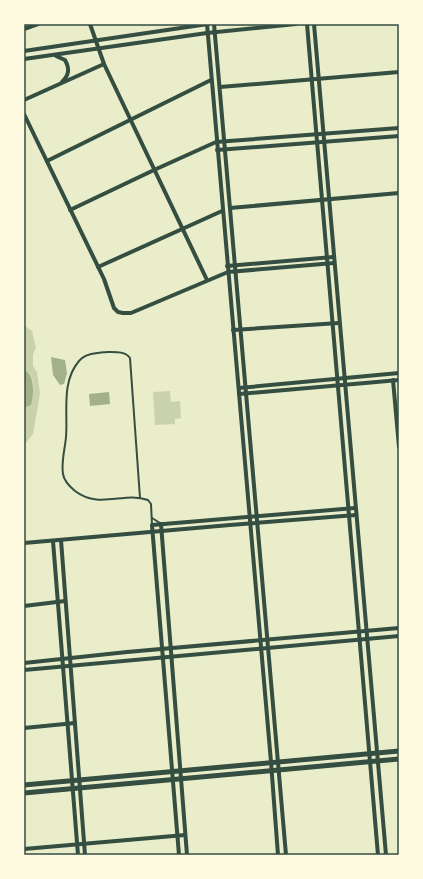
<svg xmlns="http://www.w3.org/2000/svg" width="423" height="879" font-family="Barlow,sans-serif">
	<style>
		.green { fill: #cad2ad }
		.water { fill: #a3b18a }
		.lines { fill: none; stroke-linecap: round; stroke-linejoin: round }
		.service { stroke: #344e41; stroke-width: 2 }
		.minor { stroke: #344e41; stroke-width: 4 }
		.tertiary { stroke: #344e41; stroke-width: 5 }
		.neatline { fill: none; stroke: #344e41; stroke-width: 1.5 }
	</style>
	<rect width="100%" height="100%" fill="#e9edc9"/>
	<g class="green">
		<path d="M24,325l8,6 4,17 -3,6v12l4,6 3,22 -7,40 -9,11v-37l7,-3c3,-12 5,-30 -7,-37z"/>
		<polygon points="170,391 171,402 180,401 181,418 175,419 175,424 155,425 153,392"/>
	</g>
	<g class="water">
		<polygon points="51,357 65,360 67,373 64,384 60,385 53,375"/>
		<path d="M24,369c11,6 10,25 7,36l-7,3z"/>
		<polygon points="109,392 110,404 90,406 89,394"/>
	</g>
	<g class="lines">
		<g class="service">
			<path d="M140,498l-10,-140c-5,-7 -15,-6 -23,-6 -10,1 -21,1 -28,9 -18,21 -11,51 -13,76 -1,12 -5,25 -3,37 1,7 6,12 12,17 25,19 49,0 73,9l3,4 1,21"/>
			<polyline points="152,518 160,523"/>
		</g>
		<g class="minor">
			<polyline points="90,24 104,64 207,280"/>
			<polyline points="207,24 271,762 278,855"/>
			<polyline points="214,24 286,855"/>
			<polyline points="307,24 378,855"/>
			<polyline points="314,24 386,855"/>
			<polyline points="24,29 38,24"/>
			<polyline points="24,51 208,24"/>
			<path d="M56,56l9,4c5,9 4,15 -3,22"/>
			<polyline points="24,59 207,33 296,24"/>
			<polyline points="220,87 399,72"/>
			<polyline points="24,100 104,64"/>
			<polyline points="24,114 104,279 114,308 118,312 123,313 131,313 228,272 334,263"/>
			<polyline points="217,150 399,136"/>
			<polyline points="47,161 211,80"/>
			<polyline points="230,208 399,193"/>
			<polyline points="70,210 154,170 216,142 399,128"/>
			<polyline points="227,266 333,257"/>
			<polyline points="98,267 222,211"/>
			<polyline points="233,330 339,323"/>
			<polyline points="393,380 399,447"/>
			<polyline points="239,388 399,373"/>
			<polyline points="239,394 399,380"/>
			<polyline points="161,524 187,855"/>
			<polyline points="61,540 85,855"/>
			<polyline points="53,541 78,855"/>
			<polyline points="24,543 230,525 356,515"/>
			<polyline points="24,606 65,601"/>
			<polyline points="24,663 127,652 399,628"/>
			<polyline points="24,670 399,636"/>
			<polyline points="24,728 75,723"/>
			<polyline points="24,849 185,835"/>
			<polyline points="179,855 152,525 355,508"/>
		</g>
		<g class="tertiary">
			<polyline points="24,785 399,751"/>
			<polyline points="24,793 399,759"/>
		</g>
	</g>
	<rect width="423" height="879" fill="none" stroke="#fefae0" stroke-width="50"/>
	<rect x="25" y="25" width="373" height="829" class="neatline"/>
</svg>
